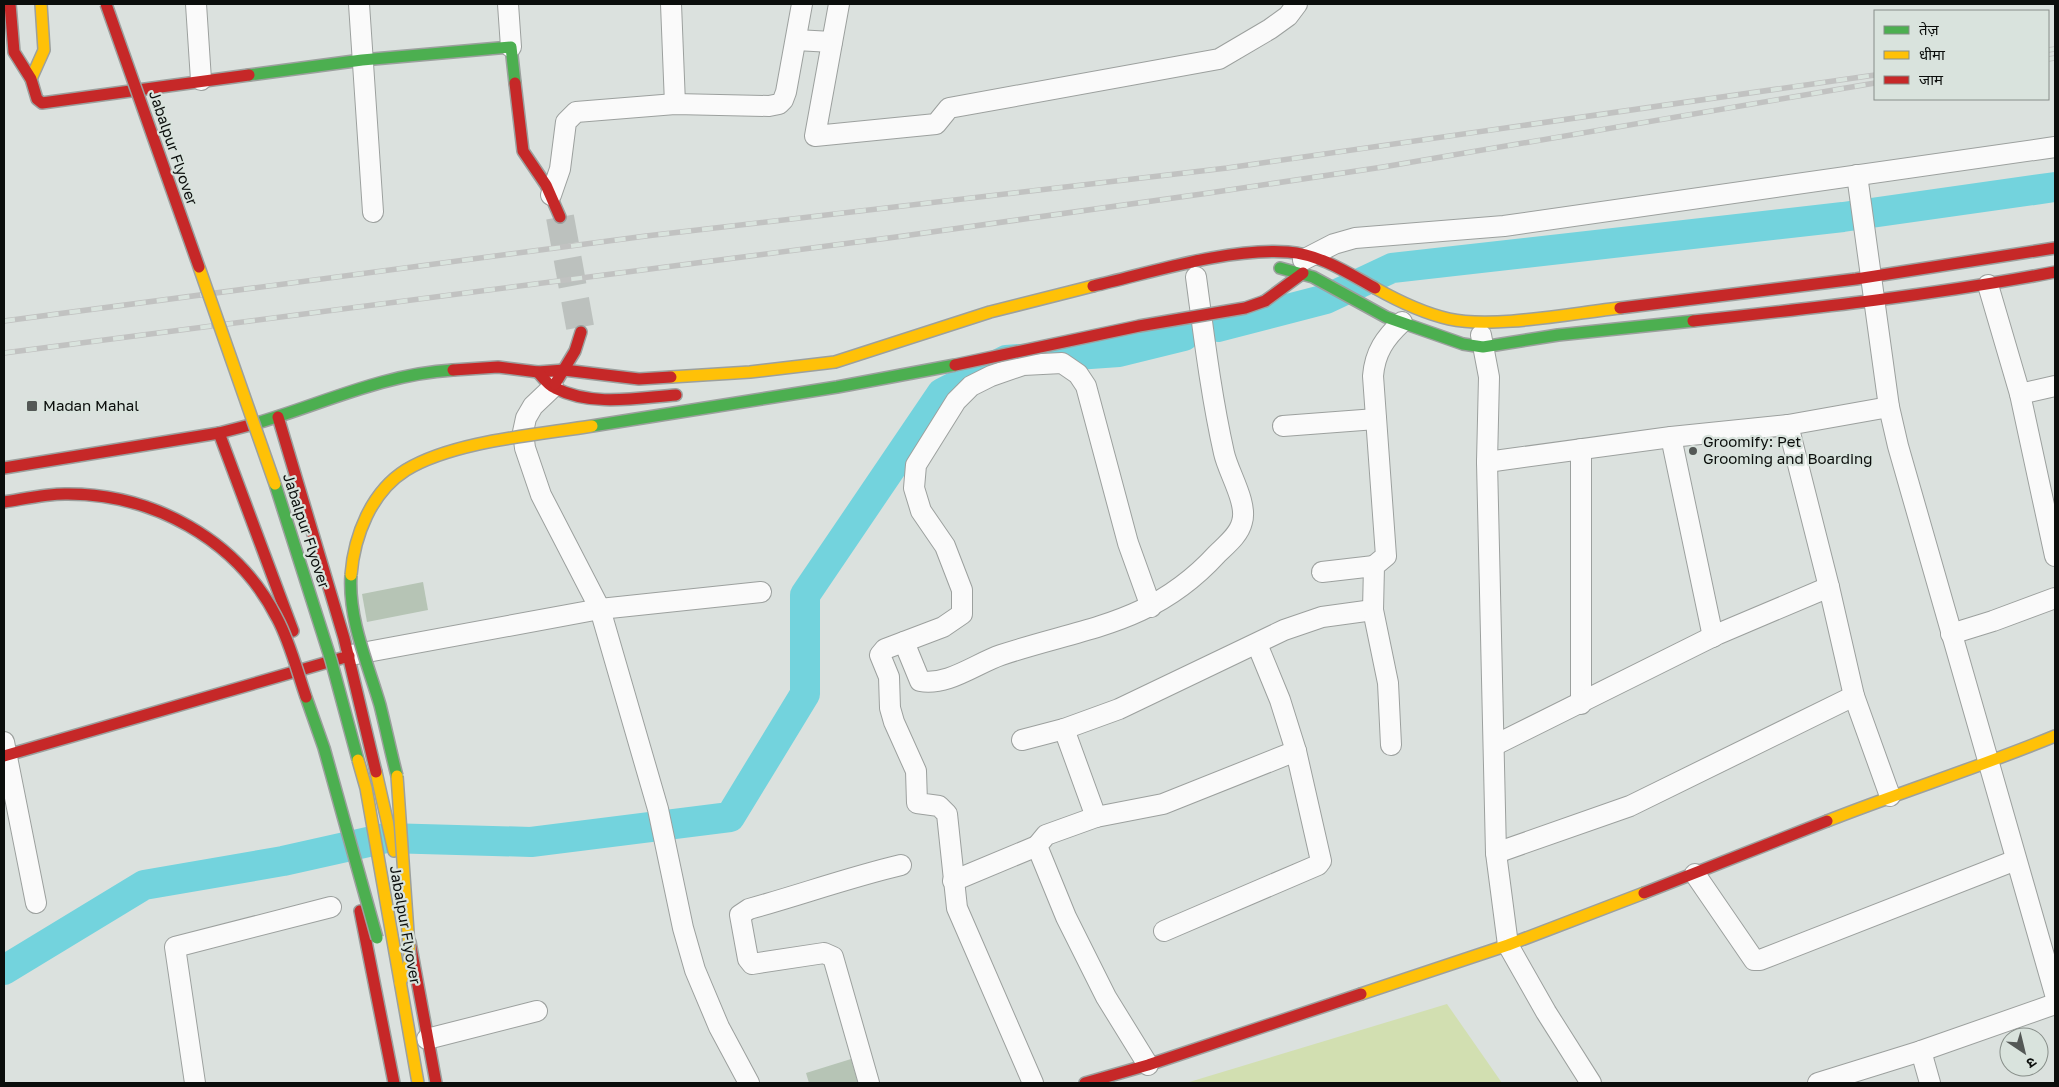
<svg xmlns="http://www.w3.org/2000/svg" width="2059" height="1087" font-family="'Golos Text','Noto Sans Devanagari',sans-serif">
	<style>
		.green { fill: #d2dfb1 }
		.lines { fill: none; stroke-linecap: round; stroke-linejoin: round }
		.river { stroke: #73d3dd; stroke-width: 30 }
		.building { fill: #b6c4b5 }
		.secondary-tunnel { stroke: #bcc1be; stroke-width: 28; stroke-dasharray: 28 14; stroke-linecap: butt }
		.street-casing { stroke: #9ca09e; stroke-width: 22 }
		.fast-casing { stroke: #9ca09e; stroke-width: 14 }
		.slow-casing { stroke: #9ca09e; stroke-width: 14 }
		.jam-casing { stroke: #9ca09e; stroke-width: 14 }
		.street { stroke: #fafafa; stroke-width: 20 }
		.fast { stroke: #4caf50; stroke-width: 11 }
		.slow { stroke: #ffc107; stroke-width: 11 }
		.jam { stroke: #c62828; stroke-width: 11 }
		.rail-casing { stroke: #c1c2c1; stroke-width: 5.5 }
		.rail { stroke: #d9e3dd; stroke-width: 4; stroke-dasharray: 11; stroke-linecap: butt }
		.fast-bridge-casing { stroke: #9ca09e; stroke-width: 14; stroke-linecap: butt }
		.slow-bridge-casing { stroke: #9ca09e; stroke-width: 14; stroke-linecap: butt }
		.jam-bridge-casing { stroke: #9ca09e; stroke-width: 14; stroke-linecap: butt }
		.fast-bridge { stroke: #4caf50; stroke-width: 11 }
		.slow-bridge { stroke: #ffc107; stroke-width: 11 }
		.jam-bridge { stroke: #c62828; stroke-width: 11 }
		.poi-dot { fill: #545856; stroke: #d9e3dd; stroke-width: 2 }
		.labels { text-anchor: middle; stroke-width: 4.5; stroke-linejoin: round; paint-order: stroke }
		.street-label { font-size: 15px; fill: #0b0e0c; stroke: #d9e3dd }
		.poi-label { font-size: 15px; fill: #0b0e0c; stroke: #d9e3dd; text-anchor: start }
	</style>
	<rect width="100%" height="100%" fill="#dbe1de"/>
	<polygon class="green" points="1447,1004 1502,1083 1186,1083"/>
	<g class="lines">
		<g class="river">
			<polyline points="1218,327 1326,299 1392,268 1843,217 2055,187"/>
			<polyline points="4,970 144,885 283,861 386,838 531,842 730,817 805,694 805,595 942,393 1006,360 1119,352 1184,336"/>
		</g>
	</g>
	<g class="building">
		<polygon points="423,582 428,610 367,622 362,594"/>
		<polygon points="851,1059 858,1083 809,1083 806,1073"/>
	</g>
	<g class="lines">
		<polyline class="secondary-tunnel" points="560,217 581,332"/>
		<defs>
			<g id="street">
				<polyline points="196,4 201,80"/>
				<polyline points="359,4 373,212"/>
				<polyline points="508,4 511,47"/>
				<polyline points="671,4 675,104"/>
				<polyline points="839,4 815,136 936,124 949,108 1219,59 1270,29 1288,16 1297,4"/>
				<polyline points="796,40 832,42"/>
				<polyline points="1857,175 1889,407 1898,446 2055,994"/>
				<polyline points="551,195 560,169 566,122 576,112 675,104 769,106 779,104 783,100 786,92 802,4"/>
				<polyline points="1303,260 1334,244 1355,238 1504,226 2055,147"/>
				<polyline points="1988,285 2020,394 2055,556"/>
				<polyline points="1481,335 1489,377 1487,462 1496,853 1508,945 1546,1012 1591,1083"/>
				<polyline points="553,387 533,406 526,418 523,432 525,448 541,495 600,609 658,809 683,928 695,970 719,1027 749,1083"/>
				<polyline points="2020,394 2055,386"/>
				<polyline points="1788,425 1829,587 1854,696 1890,796"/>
				<polyline points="1283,426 1376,419"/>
				<polyline points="1671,437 1713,637"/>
				<polyline points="1487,462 1671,437 1788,425 1889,407"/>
				<polyline points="1322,572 1374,566"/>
				<polyline points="1951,634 1993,621 2055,598"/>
				<path d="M904,642l16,39c28,5 55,-17 81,-26 84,-28 151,-30 216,-101 9,-9 22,-19 25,-32 6,-19 -14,-50 -18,-69 -13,-58 -20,-117 -28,-176"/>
				<polyline points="351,655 600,609 761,592"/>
				<polyline points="1581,704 1581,449"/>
				<polyline points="1064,729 1096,817"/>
				<polyline points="1022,740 1064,729 1119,709 1284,630 1322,617 1373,610"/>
				<polyline points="4,742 36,903"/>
				<path d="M1391,745l-3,-62 -15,-73 1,-44 12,-10 -13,-180c2,-24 12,-38 29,-54"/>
				<polyline points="1495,745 1718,634 1829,587"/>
				<polyline points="1496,853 1630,806 1854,696"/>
				<polyline points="1695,874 1754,960 1760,960 2016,860"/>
				<polyline points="953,881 1037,846"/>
				<polyline points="1164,931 1318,865 1321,861 1296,751 1280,700 1257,644"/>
				<polyline points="427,1039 537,1011"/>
				<polyline points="1921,1051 1930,1083"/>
				<polyline points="1148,1065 1106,997 1066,917 1037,846 1046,835 1096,817 1163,804 1296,751"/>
				<polyline points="195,1083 175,947 331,907"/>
				<path d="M869,1083l-36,-126 -9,-4 -72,11 -4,-5 -8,-44 9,-6c51,-14 101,-32 152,-44"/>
				<polyline points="1033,1083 957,908 947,814 939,806 917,803 916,771 894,722 890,708 889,677 880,655 885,649 943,627 962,614 962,590 945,546 921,511 914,488 916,465 956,401 971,386 991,376 1023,365 1062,363 1078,374 1086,386 1128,543 1151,607"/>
				<polyline points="1818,1083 1921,1051 2055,1004"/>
			</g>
			<g id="fast">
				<polyline points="249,75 362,60 511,47 515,83"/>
				<polyline points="1280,268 1313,277 1386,317 1463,344 1483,347 1558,335 1693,321"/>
				<path d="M250,425c68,-19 131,-51 203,-55"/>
			</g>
			<g id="slow">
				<polyline points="31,79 44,50 41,4"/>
				<path d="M1375,288c23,13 48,25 74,31 45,10 124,-6 171,-11"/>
				<polyline points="671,377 750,372 835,362 990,312 1093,286"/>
				<polyline points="376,772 394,851"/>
				<path d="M1827,821c76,-30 153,-54 228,-85"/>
				<polyline points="1361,994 1508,945 1644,893"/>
			</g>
			<g id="jam">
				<polyline points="10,4 14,52 31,79 37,99 42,103 249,75"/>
				<polyline points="515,83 523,151 546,185 560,217"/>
				<path d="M1093,286c61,-14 132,-38 195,-34 31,2 60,21 87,36"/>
				<polyline points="1265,301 1303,273"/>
				<polyline points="1620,308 1856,279 2055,248"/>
				<path d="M1693,321c122,-13 242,-26 362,-49"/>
				<polyline points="453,370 498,367 538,372 564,370 639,379 671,377"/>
				<path d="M538,372c5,6 10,13 17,16 37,19 82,10 121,7"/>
				<polyline points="555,384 575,351 581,332"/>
				<polyline points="278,417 344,638 376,772"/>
				<polyline points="219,433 293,631"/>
				<polyline points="4,468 219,433 250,425"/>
				<polyline points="4,756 349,656"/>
				<polyline points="1644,893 1827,821"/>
				<polyline points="360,911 394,1083"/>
				<polyline points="410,942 436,1083"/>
				<polyline points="1085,1083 1148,1065 1361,994"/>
			</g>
		</defs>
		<use href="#street" class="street-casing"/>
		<use href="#fast" class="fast-casing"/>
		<use href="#slow" class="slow-casing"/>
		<use href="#jam" class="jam-casing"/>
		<use href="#street" class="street"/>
		<use href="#fast" class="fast"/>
		<use href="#slow" class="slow"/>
		<use href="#jam" class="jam"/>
		<defs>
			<g id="rail">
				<polyline points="2048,50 2055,49"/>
				<polyline points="2048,59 2055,58"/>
				<polyline points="4,321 646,236 1227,168 1875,75"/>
				<polyline points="4,353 896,237 1209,193 1383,167 1875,83"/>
			</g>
		</defs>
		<use href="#rail" class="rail-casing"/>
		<use href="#rail" class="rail"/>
		<defs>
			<g id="fast-bridge">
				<polyline points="592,426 837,387 955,365"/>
				<polyline points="275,484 331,660 358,760"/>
				<path d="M351,575c-3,44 17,89 29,130 6,24 11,48 17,71"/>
				<polyline points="306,697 324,748 377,938"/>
			</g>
			<g id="slow-bridge">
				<polyline points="199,267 275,484"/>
				<path d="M351,575c3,-39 20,-83 55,-105 48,-29 130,-35 186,-44"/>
				<polyline points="358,760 366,788 418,1083"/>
				<polyline points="397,776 410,961 400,983"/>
			</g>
			<g id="jam-bridge">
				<polyline points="106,4 199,267"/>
				<polyline points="955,365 1139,326 1245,308 1265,301"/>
				<path d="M4,502c20,-3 41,-8 61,-8 87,-1 172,45 212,124 13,24 20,53 29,79"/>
			</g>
		</defs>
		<use href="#fast-bridge" class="fast-bridge-casing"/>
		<use href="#slow-bridge" class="slow-bridge-casing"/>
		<use href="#jam-bridge" class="jam-bridge-casing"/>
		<use href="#fast-bridge" class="fast-bridge"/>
		<use href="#slow-bridge" class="slow-bridge"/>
		<use href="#jam-bridge" class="jam-bridge"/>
	</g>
	<g class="poi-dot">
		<rect x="26" y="400" width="12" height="12" rx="2.5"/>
		<circle cx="1693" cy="451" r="5"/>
	</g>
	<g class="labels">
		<g class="street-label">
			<text transform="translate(173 148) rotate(71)" y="5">Jabalpur Flyover</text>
			<text transform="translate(306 531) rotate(72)" y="5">Jabalpur Flyover</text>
			<text transform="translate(405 925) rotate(80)" y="5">Jabalpur Flyover</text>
		</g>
		<g class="poi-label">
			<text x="43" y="411">Madan Mahal</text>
			<text x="1703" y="447">Groomify: Pet<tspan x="1703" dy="17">Grooming and Boarding</tspan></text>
		</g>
	</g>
	<rect width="2059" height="1087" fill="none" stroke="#0b0e0c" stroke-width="10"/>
	<rect x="1874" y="10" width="175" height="90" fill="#d9e3dd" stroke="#878e89"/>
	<rect x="1884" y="26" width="25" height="8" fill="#4caf50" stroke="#878e89"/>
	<text x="1919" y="35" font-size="15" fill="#0b0e0c">तेज़</text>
	<rect x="1884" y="51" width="25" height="8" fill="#ffc107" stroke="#878e89"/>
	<text x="1919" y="60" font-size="15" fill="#0b0e0c">धीमा</text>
	<rect x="1884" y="76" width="25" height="8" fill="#c62828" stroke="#878e89"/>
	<text x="1919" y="85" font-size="15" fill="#0b0e0c">जाम</text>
	<g transform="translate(2024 1052) rotate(145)"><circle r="24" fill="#d9e3dd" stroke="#878e89"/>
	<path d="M0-4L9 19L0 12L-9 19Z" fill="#545856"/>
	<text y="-8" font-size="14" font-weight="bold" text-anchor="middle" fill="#0b0e0c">उ</text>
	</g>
</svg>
